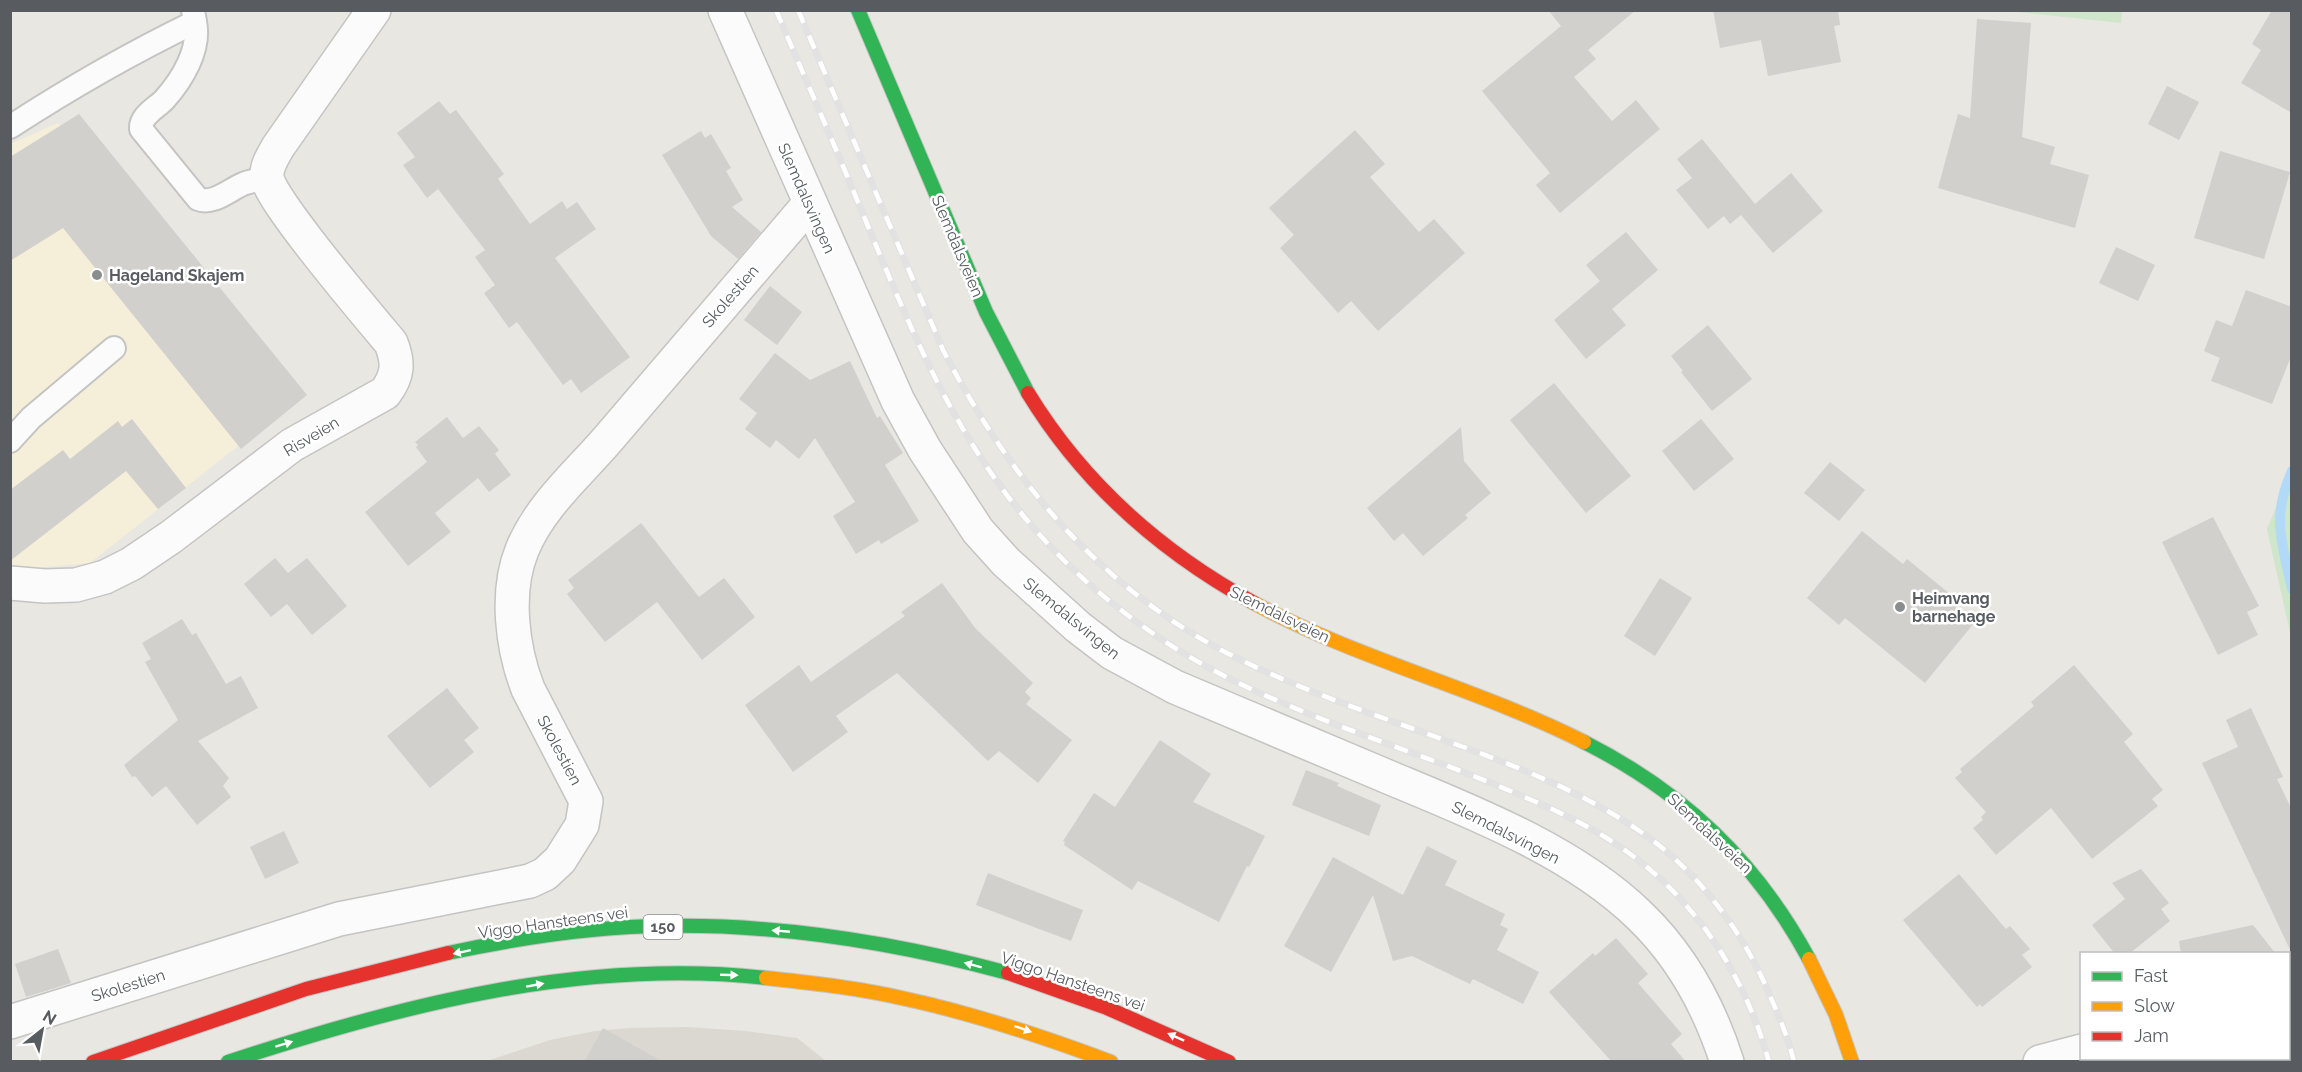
<svg xmlns="http://www.w3.org/2000/svg" width="2302" height="1072" font-family="Raleway,sans-serif">
	<style>
		.commercial { fill: #f5eed8 }
		.education { fill: #dad8d1 }
		.green { fill: #cfe6cb }
		.lines { fill: none; stroke-linecap: round; stroke-linejoin: round }
		.stream { stroke: #b2daf6; stroke-width: 10 }
		.building { fill: #d1d0cd }
		.lane-casing { stroke: #c4c4c3; stroke-width: 26 }
		.street-casing { stroke: #c4c4c3; stroke-width: 36 }
		.fast-casing { stroke: #c5c5c4; stroke-width: 16 }
		.slow-casing { stroke: #c5c5c4; stroke-width: 16 }
		.jam-casing { stroke: #c5c5c4; stroke-width: 16 }
		.lane { stroke: #fcfbfb; stroke-width: 22 }
		.street { stroke: #fcfbfb; stroke-width: 33 }
		.fast { stroke: #30b455; stroke-width: 14 }
		.slow { stroke: #ff9f0a; stroke-width: 14 }
		.jam { stroke: #e5322d; stroke-width: 14 }
		.rail-casing { stroke: #e1e2e1; stroke-width: 7 }
		.rail { stroke: #fff; stroke-width: 4.5; stroke-dasharray: 14; stroke-linecap: butt }
		.oneway { fill: #fff }
		.poi-dot { fill: #8a8d8e; stroke: #fff; stroke-width: 2 }
		.labels { text-anchor: middle; stroke-width: 5; stroke-linejoin: round; paint-order: stroke }
		.shield { fill: #fff; stroke: #8a8d90; stroke-width: 1.5 }
		.shield-label { font-size: 15px; font-weight: bold; fill: #585c60 }
		.street-label { font-size: 16px; fill: #585c60; stroke: #fff }
		.poi-label { font-size: 16px; font-weight: bold; fill: #585c60; stroke: #fff; text-anchor: start }
	</style>
	<rect width="100%" height="100%" fill="#e8e7e2"/>
	<polygon class="commercial" points="58,123 290,405 90,563 11,570 10,144"/>
	<polygon class="education" points="687,1027 746,1031 797,1038 826,1061 484,1062 550,1040 595,1031 629,1028"/>
	<g class="green">
		<polygon points="2009,11 2122,11 2121,23"/>
		<polygon points="2291,472 2291,637 2267,529"/>
	</g>
	<g class="lines">
		<path class="stream" d="M2292,471c-21,47 -10,71 0,118"/>
	</g>
	<g class="building">
		<polygon points="1548,10 1636,10 1588,50 1596,59 1574,77 1612,121 1636,100 1660,129 1560,213 1536,185 1550,173 1482,91 1561,26"/>
		<polygon points="1713,10 1838,10 1840,25 1834,26 1841,62 1768,76 1761,40 1720,48"/>
		<polygon points="2272,10 2292,10 2292,113 2241,83 2261,50 2252,44"/>
		<polygon points="1977,19 2031,23 2022,137 2055,147 2050,164 2089,175 2075,228 1938,188 1958,114 1970,118"/>
		<polygon points="2167,86 2199,102 2179,140 2148,124"/>
		<polygon points="439,101 450,114 456,110 504,174 498,179 530,224 562,201 567,209 577,202 596,229 555,258 630,357 581,393 571,379 563,385 517,322 509,328 484,293 495,285 475,257 485,250 438,189 427,198 403,165 415,157 397,133"/>
		<polygon points="79,114 307,395 241,449 63,228 10,261 10,157"/>
		<polygon points="1355,130 1385,164 1370,177 1419,232 1434,219 1465,253 1378,331 1351,301 1338,313 1280,248 1294,235 1269,208"/>
		<polygon points="701,131 705,138 711,134 731,168 726,171 743,200 732,207 761,232 738,259 711,236 662,155"/>
		<polygon points="1702,139 1755,204 1791,173 1823,211 1773,253 1741,215 1730,224 1724,216 1708,229 1676,190 1692,178 1677,159"/>
		<polygon points="2220,151 2290,172 2264,259 2194,238"/>
		<polygon points="1626,232 1658,270 1612,309 1626,325 1586,359 1554,320 1600,281 1586,265"/>
		<polygon points="2116,247 2155,265 2138,301 2099,283"/>
		<polygon points="770,286 802,312 777,345 744,320"/>
		<polygon points="2246,290 2292,307 2292,354 2272,404 2211,381 2220,358 2204,351 2216,320 2232,326"/>
		<polygon points="1708,325 1752,379 1712,411 1681,372 1683,371 1671,356"/>
		<polygon points="775,353 810,380 850,361 877,418 880,416 903,453 885,465 919,521 881,544 879,540 856,554 833,516 855,502 815,438 799,459 776,440 770,448 745,429 757,413 739,399"/>
		<polygon points="1554,383 1631,476 1586,513 1510,420"/>
		<polygon points="447,417 463,438 479,426 499,450 495,454 511,475 489,492 478,478 435,513 451,532 408,566 365,512 427,462 416,447 418,445 415,442"/>
		<polygon points="132,419 186,488 158,509 126,471 10,561 10,490 63,450 70,459 118,421 122,427"/>
		<polygon points="1701,419 1734,459 1694,491 1662,451"/>
		<polygon points="1461,427 1464,461 1491,493 1465,515 1468,518 1423,556 1403,533 1394,541 1367,508"/>
		<polygon points="1830,462 1865,490 1839,521 1804,493"/>
		<polygon points="2213,517 2259,606 2247,612 2258,635 2218,655 2162,542"/>
		<polygon points="641,523 699,597 724,578 755,617 702,660 657,602 605,642 567,594 574,588 568,580"/>
		<polygon points="1862,531 1903,564 1907,559 1950,594 1946,599 1974,623 1925,683 1845,618 1839,625 1807,598"/>
		<polygon points="275,558 288,573 307,558 347,606 312,635 287,604 271,617 244,584"/>
		<polygon points="1660,578 1692,598 1655,656 1624,636"/>
		<polygon points="942,583 976,629 1033,683 1025,692 1031,698 1026,704 1072,740 1038,783 999,751 988,761 897,673 836,716 848,732 793,772 745,705 799,665 811,682 905,616 901,612"/>
		<polygon points="182,619 192,635 196,633 226,684 241,676 258,708 198,741 229,778 223,786 231,797 197,825 166,786 152,797 135,776 132,777 124,765 178,720 145,662 151,659 142,643"/>
		<polygon points="2074,665 2133,734 2124,742 2163,790 2152,799 2158,806 2092,859 2051,808 1996,855 1973,828 1983,820 1981,817 1986,812 1955,778 1962,772 1960,769 2034,706 2031,702"/>
		<polygon points="447,688 479,728 464,740 474,752 430,788 387,736"/>
		<polygon points="2251,708 2283,777 2277,779 2292,810 2292,954 2202,763 2238,747 2226,720"/>
		<polygon points="1160,740 1211,774 1193,802 1265,836 1249,867 1247,866 1219,922 1138,881 1132,890 1064,845 1065,842 1063,841 1094,793 1115,807"/>
		<polygon points="1306,770 1339,783 1337,786 1381,805 1369,836 1292,805"/>
		<polygon points="284,831 299,863 265,879 250,847"/>
		<polygon points="1427,846 1457,861 1445,885 1505,914 1500,925 1508,929 1497,950 1539,972 1523,1004 1473,979 1470,984 1412,956 1393,961 1373,895 1331,972 1284,946 1333,857 1403,895"/>
		<polygon points="2141,869 2169,903 2161,909 2170,921 2129,954 2115,954 2092,925 2125,899 2112,883"/>
		<polygon points="988,873 1083,910 1071,941 976,905"/>
		<polygon points="1959,874 2006,929 2010,926 2030,949 2022,955 2032,967 1982,1007 1980,1004 1977,1007 1903,920"/>
		<polygon points="2253,925 2276,954 2181,954 2179,941"/>
		<polygon points="1616,938 1648,974 1638,983 1682,1034 1671,1044 1686,1062 1612,1062 1549,992 1593,953 1595,956"/>
		<polygon points="58,949 71,983 26,997 15,964"/>
		<polygon points="603,1028 663,1062 584,1062"/>
	</g>
	<g class="lines">
		<defs>
			<g id="lane">
				<path d="M195,22c6,27 -13,58 -31,78 -8,8 -24,16 -23,29l57,70c15,6 31,-9 45,-15 7,-3 15,-4 23,-5"/>
				<path d="M10,127c60,-39 121,-74 185,-105l-2,-12"/>
				<polyline points="10,441 31,418 114,348"/>
			</g>
			<g id="street">
				<path d="M725,10l173,391 27,49 53,81 28,31 72,65 34,26 63,34c72,31 145,61 218,92 82,34 181,73 246,136 42,40 70,91 88,147"/>
				<path d="M10,583l35,3 31,-1 29,-8 26,-13 40,-27 121,-92 93,-52c13,-17 14,-30 6,-50 -20,-24 -123,-145 -124,-166 -1,-11 6,-21 11,-30l96,-137"/>
				<polyline points="2288,1007 2292,1006"/>
				<path d="M10,1022l329,-103 191,-38 15,-7 15,-14 22,-35 4,-24 -58,-112c-16,-41 -23,-97 -6,-139 18,-44 56,-76 86,-111 67,-79 135,-157 202,-236"/>
				<polyline points="2128,1058 2129,1062"/>
				<polyline points="2040,1062 2082,1051"/>
			</g>
			<g id="fast">
				<polyline points="858,10 986,312 1028,393"/>
				<path d="M1584,742c99,50 172,119 225,217"/>
				<path d="M448,953c71,-15 144,-27 217,-27 115,-2 232,17 343,47"/>
				<path d="M228,1062c172,-57 355,-104 538,-84"/>
			</g>
			<g id="slow">
				<path d="M1254,603c105,57 223,85 330,139"/>
				<polyline points="1809,959 1836,1015 1852,1062"/>
				<path d="M766,978c46,5 94,10 140,21 70,15 138,38 205,63"/>
			</g>
			<g id="jam">
				<path d="M1028,393c55,90 133,159 226,210"/>
				<polyline points="1008,973 1107,1008 1229,1062"/>
				<polyline points="93,1062 306,989 448,953"/>
			</g>
		</defs>
		<use href="#lane" class="lane-casing"/>
		<use href="#street" class="street-casing"/>
		<use href="#fast" class="fast-casing"/>
		<use href="#slow" class="slow-casing"/>
		<use href="#jam" class="jam-casing"/>
		<use href="#lane" class="lane"/>
		<use href="#street" class="street"/>
		<use href="#fast" class="fast"/>
		<use href="#slow" class="slow"/>
		<use href="#jam" class="jam"/>
		<defs>
			<g id="rail">
				<path d="M776,10c28,66 57,131 84,197 60,144 108,269 228,376 38,33 80,63 125,87 88,47 190,77 283,115 45,19 90,37 130,66 71,50 120,127 143,211"/>
				<path d="M798,10l145,340c66,127 152,233 280,301 77,40 162,67 243,97 60,22 119,46 172,82 54,36 98,92 125,150 12,27 24,53 31,82"/>
			</g>
		</defs>
		<use href="#rail" class="rail-casing"/>
		<use href="#rail" class="rail"/>
	</g>
	<defs><path id="oneway-solid" d="M-6-.8H1V-3.2L6.5 0L1 3.2V.8H-6Z" transform="scale(1.5)"/></defs>
	<g class="oneway">
		<use href="#oneway-solid" transform="translate(781 931) rotate(-175)"/>
		<use href="#oneway-solid" transform="translate(462 952) rotate(168)"/>
		<use href="#oneway-solid" transform="translate(973 965) rotate(-165)"/>
		<use href="#oneway-solid" transform="translate(729 975) rotate(2)"/>
		<use href="#oneway-solid" transform="translate(535 985) rotate(-10)"/>
		<use href="#oneway-solid" transform="translate(1023 1029) rotate(19)"/>
		<use href="#oneway-solid" transform="translate(1176 1037) rotate(-156)"/>
		<use href="#oneway-solid" transform="translate(284 1044) rotate(-17)"/>
	</g>
	<g class="poi-dot">
		<circle cx="97" cy="275" r="6"/>
		<circle cx="1900" cy="607" r="6"/>
	</g>
	<g class="labels">
		<rect class="shield" x="643.5" y="915" width="39" height="24" rx="4.5"/>
		<g class="shield-label">
			<text x="663" y="932">150</text>
		</g>
		<g class="street-label">
			<text transform="translate(807 198) rotate(66)" y="6">Slemdalsvingen</text>
			<text transform="translate(958 246) rotate(67)" y="6">Slemdalsveien</text>
			<text transform="translate(730 296) rotate(-49)" y="6">Skolestien</text>
			<text transform="translate(311 436) rotate(-31)" y="6">Risveien</text>
			<text transform="translate(1280 614) rotate(26)" y="6">Slemdalsveien</text>
			<text transform="translate(1072 618) rotate(39)" y="6">Slemdalsvingen</text>
			<text transform="translate(560 750) rotate(62)" y="6">Skolestien</text>
			<text transform="translate(1506 832) rotate(27)" y="6">Slemdalsvingen</text>
			<text transform="translate(1710 833) rotate(43)" y="6">Slemdalsveien</text>
			<text transform="translate(553 922) rotate(-8)" y="6">Viggo Hansteens vei</text>
			<text transform="translate(1073 981) rotate(19)" y="6">Viggo Hansteens vei</text>
			<text transform="translate(128 985) rotate(-17)" y="6">Skolestien</text>
		</g>
		<g class="poi-label">
			<text x="109" y="281">Hageland Skajem</text>
			<text x="1912" y="604">Heimvang<tspan x="1912" dy="18">barnehage</tspan></text>
		</g>
	</g>
	<rect width="2302" height="1072" fill="none" stroke="#585c60" stroke-width="24"/>
	<rect x="2080" y="952" width="210" height="108" fill="#ffffff" stroke="#bcbebf" stroke-width="1.5"/>
	<rect x="2092" y="972" width="30" height="9" fill="#30b455" stroke="#bcbebf" stroke-width="1.5"/>
	<text x="2134" y="982" font-size="18" fill="#585c60">Fast</text>
	<rect x="2092" y="1002" width="30" height="9" fill="#ff9f0a" stroke="#bcbebf" stroke-width="1.5"/>
	<text x="2134" y="1012" font-size="18" fill="#585c60">Slow</text>
	<rect x="2092" y="1032" width="30" height="9" fill="#e5322d" stroke="#bcbebf" stroke-width="1.5"/>
	<text x="2134" y="1042" font-size="18" fill="#585c60">Jam</text>
	<g transform="translate(42 1030) rotate(31)" stroke="#ffffff" stroke-width="4.5" paint-order="stroke">
	<path d="M0-4.5L10 22L0 15L-10 22Z" fill="#585c60"/>
	<text y="-9" font-size="16" font-weight="bold" text-anchor="middle" fill="#585c60">N</text>
	</g>
</svg>
